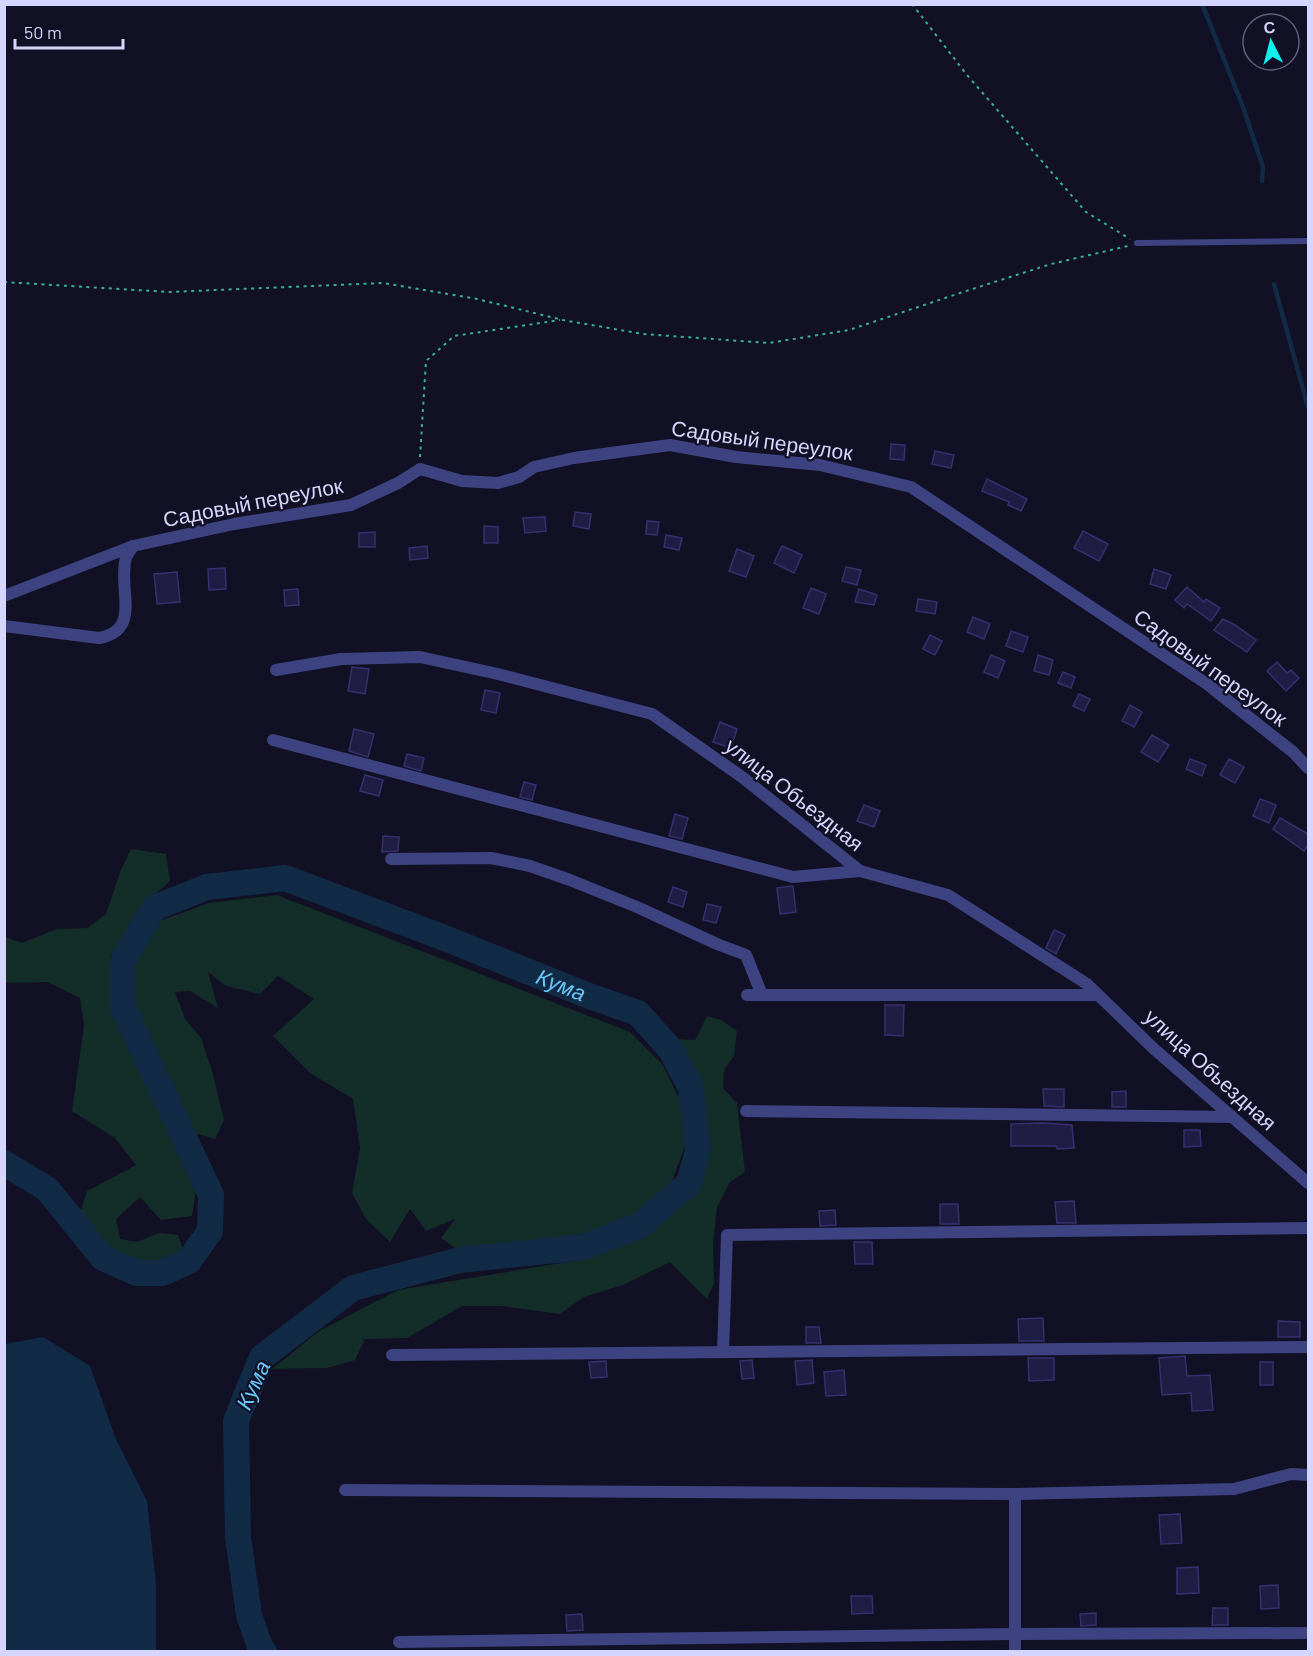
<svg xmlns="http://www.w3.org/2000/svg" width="1313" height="1656" font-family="Barlow,sans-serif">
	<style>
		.green { fill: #132d29 }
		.water { fill: #112b47 }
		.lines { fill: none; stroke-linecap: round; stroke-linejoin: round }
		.stream { stroke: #112b47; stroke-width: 4.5 }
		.river { stroke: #112b47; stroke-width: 26 }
		.building { fill: #201d44; stroke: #35306f; stroke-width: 1.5 }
		.path { stroke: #35b09a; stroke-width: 2; stroke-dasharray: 3 4.5; stroke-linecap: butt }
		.lane { stroke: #3d4380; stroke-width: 6 }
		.street { stroke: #3d4380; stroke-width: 12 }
		.labels { text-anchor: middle; stroke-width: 4.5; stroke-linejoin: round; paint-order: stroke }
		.street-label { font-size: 21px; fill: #d5d5fd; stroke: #111024 }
		.water-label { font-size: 22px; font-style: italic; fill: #68c6f7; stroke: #111024 }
	</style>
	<rect width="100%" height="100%" fill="#111024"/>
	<g class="green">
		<polygon points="131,849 166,854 170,881 147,902 110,957 111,1006 196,1189 192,1216 161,1220 140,1197 116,1219 120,1239 137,1242 159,1233 178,1235 183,1249 162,1263 141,1266 106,1251 79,1216 87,1191 136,1165 115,1138 72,1111 84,1025 80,998 48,982 4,983 5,937 22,943 57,929 87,928 106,914 120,872"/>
		<polygon points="277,895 630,1032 663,1065 684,1108 685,1146 672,1181 640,1214 582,1234 462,1253 441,1238 455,1219 426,1231 410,1209 390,1242 366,1219 352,1193 360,1148 353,1099 310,1073 273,1036 314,999 278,976 260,994 226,986 208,972 218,1008 190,991 175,992 185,1019 201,1038 212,1071 224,1120 215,1139 194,1133 158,1055 135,1009 136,963 162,920 209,903"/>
		<polygon points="707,1016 721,1020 737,1031 734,1056 724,1070 723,1088 737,1103 745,1172 730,1182 717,1207 713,1244 714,1283 707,1299 670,1262 623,1285 584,1297 560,1314 501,1306 462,1306 407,1338 365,1339 355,1360 327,1368 272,1369 319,1331 398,1290 579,1260 645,1231 695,1185 705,1152 705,1137 698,1082 687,1055 677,1039 695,1040"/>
	</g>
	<polygon class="water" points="43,1337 90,1366 115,1437 147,1501 156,1584 156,1651 5,1651 5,1344"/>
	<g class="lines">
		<g class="stream">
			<polyline points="1202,4 1243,107 1263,167 1262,181"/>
			<polyline points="1274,284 1308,407"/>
		</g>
		<path class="river" id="s1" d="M4,1163l43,26 56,69 34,15h25l27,-12 21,-30 1,-36 -88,-188v-46l31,-53 53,-21 78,-9 157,59 147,59 49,17 33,37 20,38 7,63 -9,32 -48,42 -57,22 -124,13 -107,28 -91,69 -26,64 2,116 11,78 12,34 3,3"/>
	</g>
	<g class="building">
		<polygon points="891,444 905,445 904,460 890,459"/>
		<polygon points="935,451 954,455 951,468 932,464"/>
		<polygon points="987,479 1027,499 1021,511 1008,505 1009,502 982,491"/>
		<polygon points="575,512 591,514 589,529 573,526"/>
		<polygon points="545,517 546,531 525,533 523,518"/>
		<polygon points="647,521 659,522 657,535 646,534"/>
		<polygon points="484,526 498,527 498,543 484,543"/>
		<polygon points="1083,531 1108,544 1099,561 1074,548"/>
		<polygon points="375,532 375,547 359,547 359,533"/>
		<polygon points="666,535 682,538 679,550 664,547"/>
		<polygon points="427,546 428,558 410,560 409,548"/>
		<polygon points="782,546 802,555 794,573 774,563"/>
		<polygon points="737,549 754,556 746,577 729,571"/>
		<polygon points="846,567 861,570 857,585 842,581"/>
		<polygon points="225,568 226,589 209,590 208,569"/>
		<polygon points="1154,569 1171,575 1166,589 1150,584"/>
		<polygon points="177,572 180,602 157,604 154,574"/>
		<polygon points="1187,587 1204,602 1206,599 1220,608 1211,621 1187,604 1184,608 1175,600"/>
		<polygon points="811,588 826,594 819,614 803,608"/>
		<polygon points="298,589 299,605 285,606 284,590"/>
		<polygon points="859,589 877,595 874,605 855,602"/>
		<polygon points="918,599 937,602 935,614 916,611"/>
		<polygon points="973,617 990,624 984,639 967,632"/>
		<polygon points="1223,619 1235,625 1256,640 1247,652 1214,630"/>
		<polygon points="1011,631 1028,637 1023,652 1006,646"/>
		<polygon points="930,635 942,641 935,655 923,649"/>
		<polygon points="991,655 1005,661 998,678 984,672"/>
		<polygon points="1038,655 1053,660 1049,675 1034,671"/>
		<polygon points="1277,662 1287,673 1291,670 1299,678 1286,691 1267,671"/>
		<polygon points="352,667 369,669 365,694 348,691"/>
		<polygon points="1063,672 1075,677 1071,688 1058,683"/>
		<polygon points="485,690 500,693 496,713 481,710"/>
		<polygon points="1079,694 1090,699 1084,711 1073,706"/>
		<polygon points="1130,705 1142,712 1134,727 1122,721"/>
		<polygon points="720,722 737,729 731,748 713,742"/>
		<polygon points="354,729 374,734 368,757 349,751"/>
		<polygon points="1152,735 1169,745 1158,762 1141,752"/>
		<polygon points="407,754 424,758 421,771 404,766"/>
		<polygon points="1190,759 1206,765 1202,776 1186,769"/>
		<polygon points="1229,759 1244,767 1235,783 1220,775"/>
		<polygon points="365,775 383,780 379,796 360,791"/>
		<polygon points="524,782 536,785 532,800 520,797"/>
		<polygon points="1260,799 1276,805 1269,823 1253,816"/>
		<polygon points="864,805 880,811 874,827 857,821"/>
		<polygon points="675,814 688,818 682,839 669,836"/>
		<polygon points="1280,818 1308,834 1308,845 1304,851 1273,829"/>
		<polygon points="383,836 399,837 398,851 382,852"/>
		<polygon points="793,886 796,912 780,914 777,888"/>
		<polygon points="673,887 687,892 683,907 668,902"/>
		<polygon points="707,904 721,907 716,923 703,920"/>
		<polygon points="1054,930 1065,935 1056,954 1046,948"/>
		<polygon points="885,1005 904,1005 903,1036 885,1035"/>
		<polygon points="1211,1061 1221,1067 1213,1080 1203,1074"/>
		<polygon points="1043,1089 1064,1089 1064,1107 1044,1106"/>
		<polygon points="1126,1091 1126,1107 1112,1107 1112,1092"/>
		<polygon points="1044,1123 1072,1125 1074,1148 1057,1149 1056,1146 1011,1146 1011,1124"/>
		<polygon points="1184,1130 1200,1130 1201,1146 1184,1147"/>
		<polygon points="1074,1201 1076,1223 1057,1223 1055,1202"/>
		<polygon points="940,1204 958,1204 959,1224 940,1224"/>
		<polygon points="835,1210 836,1225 820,1226 819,1211"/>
		<polygon points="854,1242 872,1242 873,1264 855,1264"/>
		<polygon points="1043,1318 1044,1341 1019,1341 1018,1319"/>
		<polygon points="1278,1321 1300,1322 1300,1337 1278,1337"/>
		<polygon points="806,1327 819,1327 821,1343 806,1343"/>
		<polygon points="1185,1356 1187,1376 1210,1375 1213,1410 1192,1411 1191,1393 1162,1395 1159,1358"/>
		<polygon points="1028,1358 1054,1358 1054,1380 1029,1381"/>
		<polygon points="752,1360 754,1378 742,1379 740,1361"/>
		<polygon points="812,1360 814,1383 797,1385 795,1361"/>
		<polygon points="606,1361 607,1377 591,1378 589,1362"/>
		<rect x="1260" y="1362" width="13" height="23"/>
		<polygon points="844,1370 846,1395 826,1396 824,1372"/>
		<polygon points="1180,1514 1182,1543 1161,1544 1159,1515"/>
		<polygon points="1198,1567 1199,1593 1177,1594 1177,1568"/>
		<polygon points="1278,1585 1279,1608 1261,1609 1260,1586"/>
		<polygon points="851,1596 872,1596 873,1613 852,1614"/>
		<polygon points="1213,1608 1228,1608 1228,1625 1212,1625"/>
		<polygon points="1096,1613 1096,1625 1081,1626 1080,1614"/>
		<polygon points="582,1614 583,1630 567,1631 566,1615"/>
	</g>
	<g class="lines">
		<g class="path">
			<polyline points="912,4 967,75 1086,212 1130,239"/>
			<polyline points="4,282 169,292 383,283 477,299 563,320 643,334 769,343 849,330 963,292 1051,264 1128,246"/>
			<polyline points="420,457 426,361 454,336 560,320"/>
		</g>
		<polyline class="lane" points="1137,243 1308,241"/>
		<g class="street">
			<polyline points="4,596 133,546 234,524 351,505 398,483 420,469 462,481 498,483 519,477 534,467 574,458 670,445 736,457 820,465 911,487 1207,684 1293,752 1308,768"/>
			<path d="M4,626l95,12c44,-8 18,-50 27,-80 1,-4 5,-8 7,-12"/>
			<polyline points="276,670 341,659 420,657 498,674 652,714 742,777 860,871 948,895 1087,984 1153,1048 1308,1183"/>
			<polyline points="273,740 793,877 860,871"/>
			<polyline points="391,859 491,858 530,866 570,880 637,907 717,944 746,955 762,995"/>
			<polyline points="747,995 1098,995"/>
			<polyline points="746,1111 1232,1117"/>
			<polyline points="723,1352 727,1235 1308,1228"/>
			<polyline points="392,1355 1308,1347"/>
			<polyline points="345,1490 1015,1494 1234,1489 1291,1474 1308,1475"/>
			<polyline points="399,1642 1015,1634 1308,1633"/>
			<polyline points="1015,1652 1015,1494"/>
		</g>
	</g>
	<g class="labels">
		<g class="street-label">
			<text transform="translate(762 441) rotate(8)" y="7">Садовый переулок</text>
			<text transform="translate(253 503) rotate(-11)" y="7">Садовый переулок</text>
			<text transform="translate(1210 668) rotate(36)" y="7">Садовый переулок</text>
			<text transform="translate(794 795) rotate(38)" y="7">улица Обьездная</text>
			<text transform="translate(1210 1070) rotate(42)" y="7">улица Обьездная</text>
		</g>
		<g class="water-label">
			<text dy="8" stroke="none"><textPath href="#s1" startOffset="1050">Кума</textPath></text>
			<text transform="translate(253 1385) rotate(-65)" y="8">Кума</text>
		</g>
	</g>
	<rect width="1313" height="1656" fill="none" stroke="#d5d5fd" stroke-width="12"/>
	<g transform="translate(1271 42) rotate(354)"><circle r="28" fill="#111024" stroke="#5f5f7b" stroke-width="1.5"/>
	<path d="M0-4.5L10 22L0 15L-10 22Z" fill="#0cf1ed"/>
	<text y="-9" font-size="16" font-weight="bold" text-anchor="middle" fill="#d5d5fd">С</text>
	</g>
	<path d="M15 39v9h108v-9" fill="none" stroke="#d5d5fd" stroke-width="3"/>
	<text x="24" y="39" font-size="18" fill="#d5d5fd" stroke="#111024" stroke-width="4.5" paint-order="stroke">50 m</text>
</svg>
